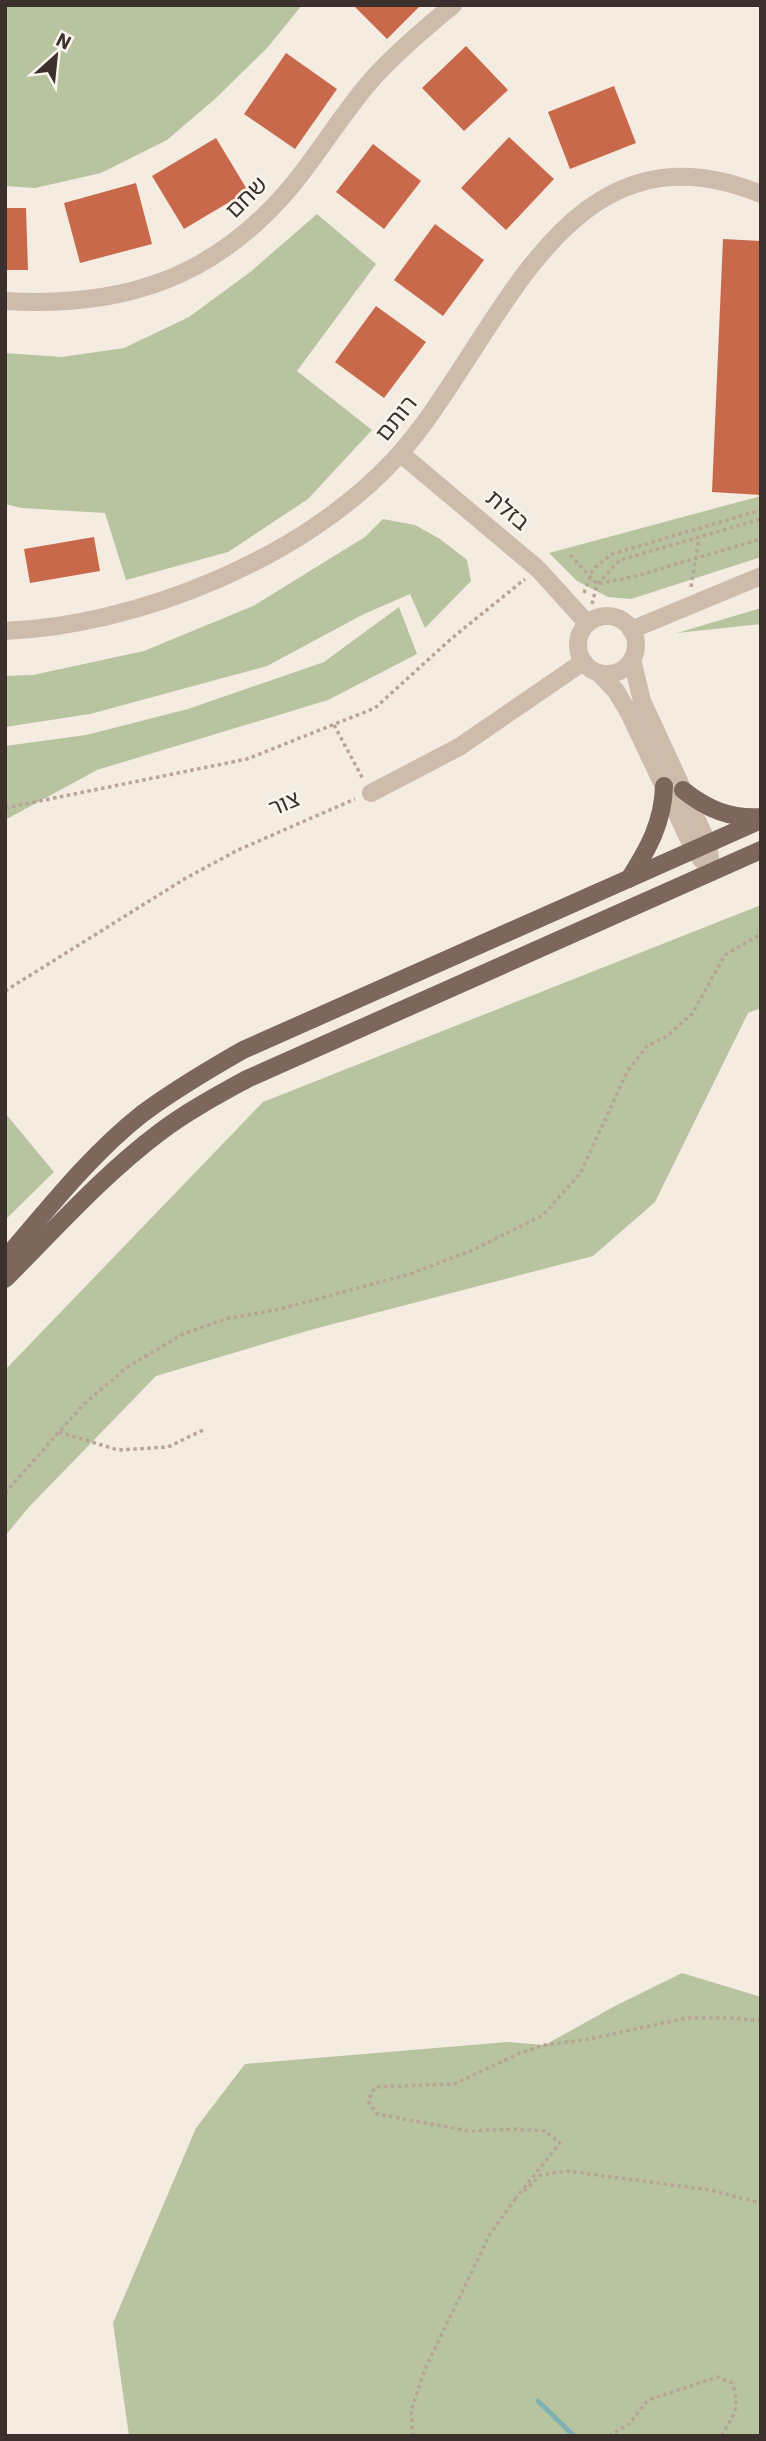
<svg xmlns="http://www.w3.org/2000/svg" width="766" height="2441" font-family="'IBM Plex Sans','Noto Sans Hebrew',sans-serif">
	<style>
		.green { fill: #b8c4a0 }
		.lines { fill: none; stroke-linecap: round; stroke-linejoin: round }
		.stream { stroke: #7fb0b2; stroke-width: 5 }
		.building { fill: #c8694b }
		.path { stroke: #b9a596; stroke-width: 3.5; stroke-dasharray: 3.5 3.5; stroke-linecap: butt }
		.minor { stroke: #cdbbac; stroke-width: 18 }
		.major { stroke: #7d675c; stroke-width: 18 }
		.labels { text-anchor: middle; stroke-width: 5; stroke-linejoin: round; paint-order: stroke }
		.street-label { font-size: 23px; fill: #3b302b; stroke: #fbf5ee }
	</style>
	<rect width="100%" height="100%" fill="#f4ebe1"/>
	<g class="green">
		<polygon points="5,5 302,5 268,47 215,99 167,140 101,173 35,188 5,186"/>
		<polygon points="317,214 376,264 297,371 372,430 308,499 228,552 126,580 105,513 21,508 5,504 5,353 62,357 124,348 189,317 249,273"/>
		<polygon points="761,496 761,557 631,599 608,597 577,581 549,553"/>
		<polygon points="383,519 415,525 440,539 467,560 471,581 425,628 410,594 364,614 267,666 90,714 5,727 5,676 33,675 144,651 253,606 365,537"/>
		<polygon points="399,607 417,654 328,700 97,770 5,820 5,746 86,735 188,709 324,662"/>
		<polygon points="761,608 761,624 677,633"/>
		<polygon points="761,905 761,1008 748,1013 655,1202 593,1256 314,1329 156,1376 29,1507 5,1536 5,1370 263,1102"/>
		<polygon points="5,1113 54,1172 5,1220"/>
		<polygon points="682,1973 761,1997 761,2436 129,2436 113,2323 196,2128 245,2064 507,2042 545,2045 615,2006"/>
	</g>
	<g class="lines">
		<polyline class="stream" points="538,2401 574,2436"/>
	</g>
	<g class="building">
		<polygon points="353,5 421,5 387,39"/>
		<polygon points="466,46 508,90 464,131 422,88"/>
		<polygon points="286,53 337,89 295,149 244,114"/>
		<polygon points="614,86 636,143 570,169 548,112"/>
		<polygon points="509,137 554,179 506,230 461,188"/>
		<polygon points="216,138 248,191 184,229 152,176"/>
		<polygon points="373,144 421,181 384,229 336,192"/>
		<polygon points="136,183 152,244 80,263 64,203"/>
		<polygon points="5,208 26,208 28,270 5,270"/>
		<polygon points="435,224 484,260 443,316 394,280"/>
		<polygon points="723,239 761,241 761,495 712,492"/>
		<polygon points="376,306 426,342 384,398 335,362"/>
		<polygon points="94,537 100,571 30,583 24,549"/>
	</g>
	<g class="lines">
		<g class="path">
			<polyline points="570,555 597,584 636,576 761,539"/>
			<polyline points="691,587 699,537"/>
			<polyline points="584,593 593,569 612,554 761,510"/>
			<polyline points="592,604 597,584 620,560 761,519"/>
			<polyline points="334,725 363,779"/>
			<polyline points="5,808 247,759 375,708 452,638 525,579"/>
			<polyline points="5,991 186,878 238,850 355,799"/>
			<polyline points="59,1432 118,1450 168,1447 203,1430"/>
			<polyline points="5,1493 83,1405 126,1368 183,1334 225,1319 280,1309 410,1274 473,1250 543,1215 580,1174 627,1072 647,1046 667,1036 692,1014 725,955 761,934"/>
			<polyline points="524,2191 541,2175 567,2171 710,2190 761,2203"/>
			<polyline points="515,2199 560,2143 545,2131 514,2129 469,2131 377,2114 368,2101 375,2087 454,2084 520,2053 545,2045 589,2039 687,2018 733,2018 761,2021"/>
			<polyline points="413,2436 411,2411 425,2369 490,2234 516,2198"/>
			<path d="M609,2436l20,-12 19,-24 70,-23 14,6c9,24 2,32 -11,53"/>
		</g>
		<g class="minor">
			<path d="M5,301c117,7 208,-22 285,-113 30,-36 53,-76 84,-111 24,-26 51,-49 79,-72"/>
			<polyline points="400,453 538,569 587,623"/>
			<circle cx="607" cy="645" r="29"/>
			<polyline points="631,630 761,576"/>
			<path d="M5,631c134,-6 297,-72 389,-171 105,-113 165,-349 367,-266"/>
			<polyline points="632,660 642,701 708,844 710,858"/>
			<polyline points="599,673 616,691 629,713 694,850 712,872"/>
			<polyline points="371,793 459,747 583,662"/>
		</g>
		<g class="major">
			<path d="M683,790c24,19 47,29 78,27"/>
			<path d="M629,879c19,-30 34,-56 35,-93"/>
			<path d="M5,1259c43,-50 85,-104 137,-145 32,-24 66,-44 101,-64l518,-230"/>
			<path d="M5,1279c50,-50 99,-105 155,-147 28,-21 58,-37 87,-53l514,-229"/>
		</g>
	</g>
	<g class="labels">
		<g class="street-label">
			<text transform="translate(246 197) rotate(-45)" y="8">שחם</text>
			<text transform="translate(396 418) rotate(-51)" y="8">רותם</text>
			<text transform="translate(508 510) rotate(40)" y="8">בזלת</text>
			<text transform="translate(284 803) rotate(-23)" y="8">צור</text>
		</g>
	</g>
	<rect width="766" height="2441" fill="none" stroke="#3b302b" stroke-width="14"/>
	<g transform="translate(56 56) rotate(27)" stroke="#fbf5ee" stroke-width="5" paint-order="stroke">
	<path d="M0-5L12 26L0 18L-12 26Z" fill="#3b302b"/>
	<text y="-10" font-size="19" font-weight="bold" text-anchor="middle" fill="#3b302b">N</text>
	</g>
</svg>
